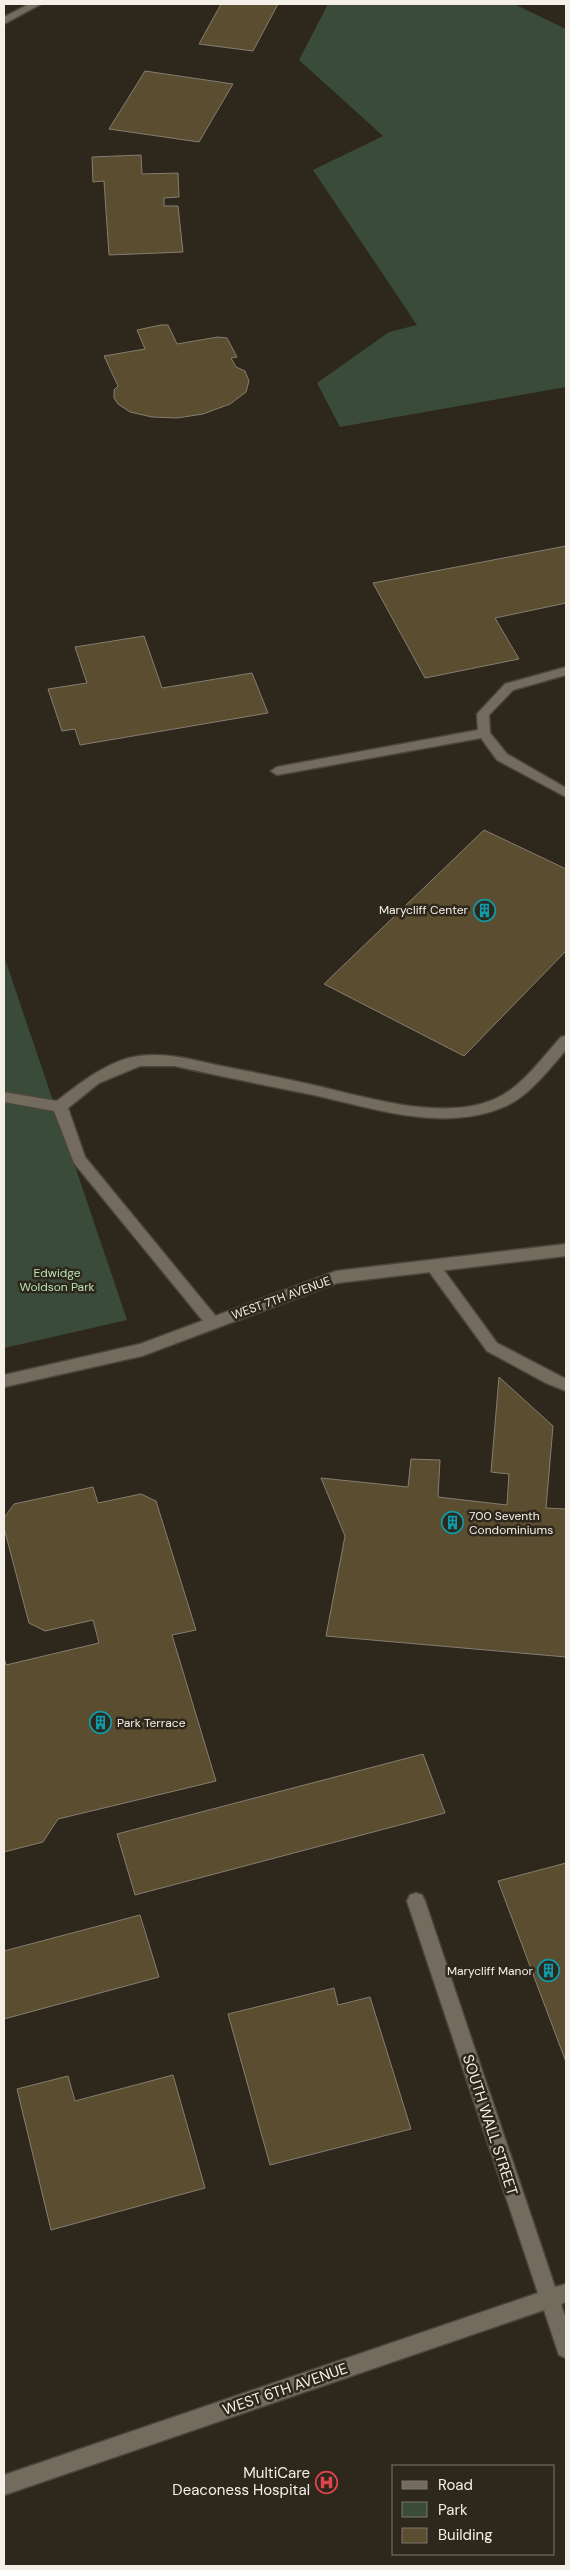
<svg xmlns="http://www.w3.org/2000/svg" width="570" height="2570" font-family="'DM Sans',sans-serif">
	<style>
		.green { fill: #3a4c39 }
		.building { fill: #5b4d30; stroke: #857e70 }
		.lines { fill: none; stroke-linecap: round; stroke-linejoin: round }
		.lane-casing { stroke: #4b463c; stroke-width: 3 }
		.street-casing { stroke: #4b463c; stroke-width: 3 }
		.lane { fill: #726b5e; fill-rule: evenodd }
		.street { fill: #726b5e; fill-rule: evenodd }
		.labels { text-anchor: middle; stroke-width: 5; stroke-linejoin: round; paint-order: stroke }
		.poi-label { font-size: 12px; fill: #f4f0e8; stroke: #2e271c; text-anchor: end }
		.park-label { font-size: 12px; fill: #b5e2b4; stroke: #2e271c }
		.street-label { font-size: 12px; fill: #f4f0e8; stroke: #2e271c }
		.near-street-label { font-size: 15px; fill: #f4f0e8; stroke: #2e271c }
		.near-poi-label { font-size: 15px; fill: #f4f0e8; stroke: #2e271c; text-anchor: end }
	</style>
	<rect width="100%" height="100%" fill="#2e271c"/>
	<g class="green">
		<polygon points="328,4 514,4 566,29 566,387 340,427 317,383 389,332 417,325 313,170 383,136 299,60"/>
		<polygon points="4,956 127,1320 4,1348"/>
	</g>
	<g class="building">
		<polygon points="221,4 278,4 253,51 199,44"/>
		<polygon points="145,71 233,84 199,142 109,129"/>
		<polygon points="141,155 142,174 178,173 179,197 164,198 164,206 178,206 183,252 109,255 104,181 93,182 92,157"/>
		<polygon points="161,325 168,325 177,344 218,337 227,338 237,357 231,358 236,367 245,371 249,381 246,392 230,404 203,414 177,418 152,417 130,412 118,404 114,398 114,390 118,386 104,356 145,349 137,330"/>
		<polygon points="566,546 566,603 495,618 519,659 425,678 373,583"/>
		<polygon points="144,636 162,688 252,673 268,713 80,745 75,729 62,731 48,689 87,683 75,647"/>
		<polygon points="484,830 566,869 566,951 464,1056 324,984"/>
		<polygon points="499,1377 553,1426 546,1508 566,1509 566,1657 326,1636 345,1536 321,1478 408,1487 411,1459 440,1460 438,1497 507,1505 509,1474 491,1472"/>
		<polygon points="93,1487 98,1503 141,1494 156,1501 196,1630 172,1635 216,1781 58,1819 43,1842 4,1852 4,1657 6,1665 99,1643 93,1620 45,1631 29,1623 4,1528 4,1518 14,1504"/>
		<polygon points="423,1754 445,1813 135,1895 117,1834"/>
		<polygon points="566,1863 566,2062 498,1881"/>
		<polygon points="140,1915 159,1977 4,2019 4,1951"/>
		<polygon points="334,1988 338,2005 370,1997 411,2129 270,2165 228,2014"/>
		<polygon points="173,2075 205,2188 51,2230 17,2089 68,2076 75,2101"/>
	</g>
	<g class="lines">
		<defs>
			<g id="lane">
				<polygon points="566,667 566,675 513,690 489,715 490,733 507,754 566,788 566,797 497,760 481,738 277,775 271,771 277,767 478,730 477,714 505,684"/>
				<path d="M566,1036v14c-17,19 -36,45 -60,56 -62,28 -136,1 -197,-12 -45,-9 -90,-18 -134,-28h-35l-41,17 -31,25 17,49 133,162 3,4 -3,4h-10l-134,-164 -20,-52 -50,-9v-10l53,9c23,-18 52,-41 82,-45 27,-4 55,4 82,10 31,6 62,12 92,19 53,12 130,37 182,14 26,-11 47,-41 66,-62z"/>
				<polygon points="433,1260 438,1262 497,1343 566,1379 566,1391 546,1383 487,1351 428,1270 426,1266 428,1262"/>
			</g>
			<g id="street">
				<polygon points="29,4 41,4 4,24 4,17"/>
				<polygon points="566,1244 566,1256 337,1283 142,1356 4,1387 4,1375 140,1344 336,1271"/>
				<polygon points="416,1893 422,1895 425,1901 555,2287 566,2284 566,2302 561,2304 566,2320 566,2358 559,2355 544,2310 4,2495 4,2475 538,2293 407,1901 410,1895"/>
			</g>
		</defs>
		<use href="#lane" class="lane-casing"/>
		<use href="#street" class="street-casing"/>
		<use href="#lane" class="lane"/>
		<use href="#street" class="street"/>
	</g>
	<defs>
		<symbol id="building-ring" viewBox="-11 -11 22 22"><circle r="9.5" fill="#2e271c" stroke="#0f9aa8" stroke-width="1.5"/><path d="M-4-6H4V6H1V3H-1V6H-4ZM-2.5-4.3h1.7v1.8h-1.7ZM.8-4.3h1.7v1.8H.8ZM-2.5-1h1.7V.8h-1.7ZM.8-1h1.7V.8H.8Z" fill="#0f9aa8"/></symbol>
		<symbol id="hospital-ring" viewBox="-11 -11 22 22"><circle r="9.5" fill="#2e271c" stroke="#e0444e" stroke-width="1.5"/><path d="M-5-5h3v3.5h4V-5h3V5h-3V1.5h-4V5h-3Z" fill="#e0444e"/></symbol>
	</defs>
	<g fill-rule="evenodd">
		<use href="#building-ring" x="472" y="898" width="25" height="25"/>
		<use href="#building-ring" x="440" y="1510" width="25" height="25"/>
		<use href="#building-ring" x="88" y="1710" width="25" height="25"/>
		<use href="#building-ring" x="536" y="1958" width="25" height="25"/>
		<use href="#hospital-ring" x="314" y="2470" width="25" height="25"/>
	</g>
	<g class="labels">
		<g class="poi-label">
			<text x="468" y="914">Marycliff Center</text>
			<text x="469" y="1520" text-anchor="start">700 Seventh<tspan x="469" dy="14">Condominiums</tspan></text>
			<text x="117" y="1727" text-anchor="start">Park Terrace</text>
			<text x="533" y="1975">Marycliff Manor</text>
		</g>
		<g class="park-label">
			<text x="57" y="1277">Edwidge<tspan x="57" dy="14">Woldson Park</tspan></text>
		</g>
		<g class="street-label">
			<text transform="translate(281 1298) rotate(-20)" y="4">WEST 7TH AVENUE</text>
		</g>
		<g class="near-street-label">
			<text transform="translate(490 2125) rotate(72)" y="5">SOUTH WALL STREET</text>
			<text transform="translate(285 2389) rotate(-19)" y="5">WEST 6TH AVENUE</text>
		</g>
		<g class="near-poi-label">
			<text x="310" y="2478">MultiCare<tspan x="310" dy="17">Deaconess Hospital</tspan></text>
		</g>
	</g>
	<rect width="570" height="2570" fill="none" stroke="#f4f0e8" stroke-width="10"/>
	<rect x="392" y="2465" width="162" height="90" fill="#2e271c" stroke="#7d776e"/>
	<rect x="402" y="2481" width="25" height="8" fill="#726b5e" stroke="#7d776e"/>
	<text x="438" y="2490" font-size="15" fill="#f4f0e8">Road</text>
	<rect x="402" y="2502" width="25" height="15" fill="#3a4c39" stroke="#7d776e"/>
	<text x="438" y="2515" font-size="15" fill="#f4f0e8">Park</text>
	<rect x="402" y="2528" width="25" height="15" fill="#5b4d30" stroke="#7d776e"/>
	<text x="438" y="2540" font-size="15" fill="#f4f0e8">Building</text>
</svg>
